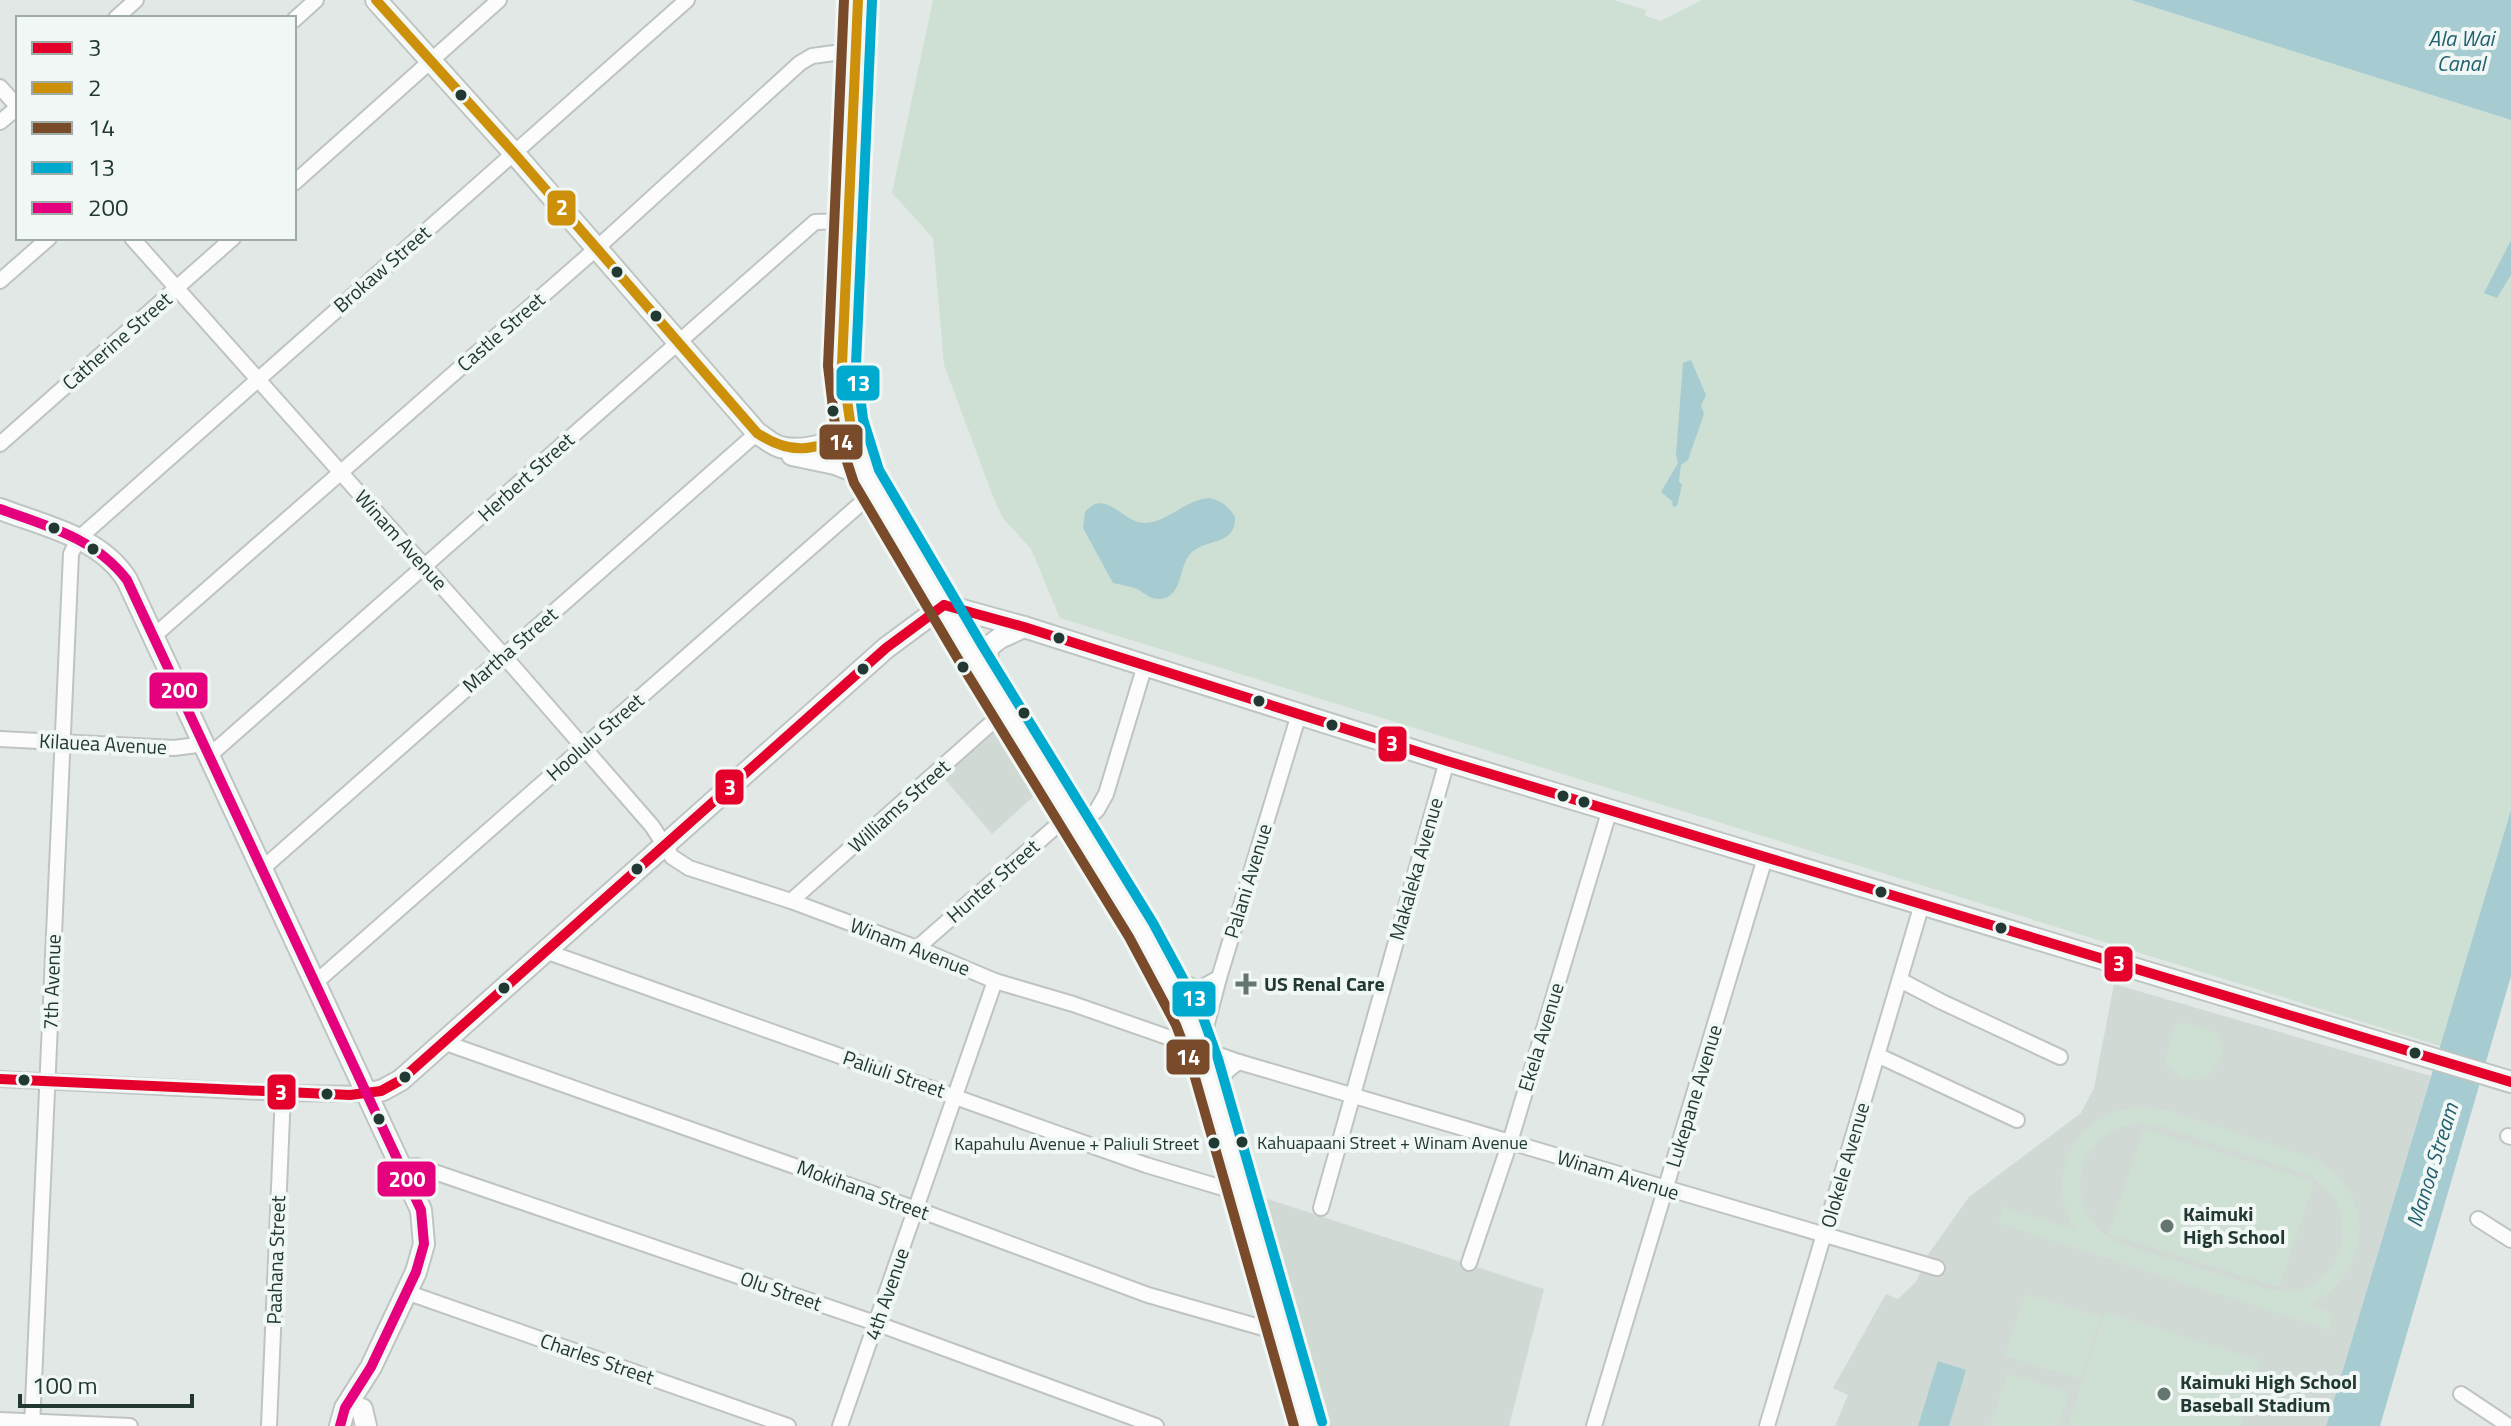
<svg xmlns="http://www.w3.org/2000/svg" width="2511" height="1426" font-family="'Titillium Web',sans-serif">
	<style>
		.built { fill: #d1d9d5 }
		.green { fill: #cde0d3; fill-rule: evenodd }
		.water { fill: #a6ccd2 }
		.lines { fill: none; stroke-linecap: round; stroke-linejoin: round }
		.street-casing { stroke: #bfc4c2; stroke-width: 18 }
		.secondary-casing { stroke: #bec5c2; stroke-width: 24 }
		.street { stroke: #fbfcfb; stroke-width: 14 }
		.secondary { stroke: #fbfcfb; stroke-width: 20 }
		.bus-1-casing { stroke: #f0f7f4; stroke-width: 16 }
		.bus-2-casing { stroke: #f0f7f4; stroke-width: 16 }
		.bus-3-casing { stroke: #f0f7f4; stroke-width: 16 }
		.bus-4-casing { stroke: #f0f7f4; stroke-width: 16 }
		.bus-5-casing { stroke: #f0f7f4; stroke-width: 16 }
		.bus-1 { stroke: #e4002b; stroke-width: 10 }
		.bus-2 { stroke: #cc900a; stroke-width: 10 }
		.bus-3 { stroke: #7a4b2a; stroke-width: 10 }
		.bus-4 { stroke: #00a9ce; stroke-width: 10 }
		.bus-5 { stroke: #e5007d; stroke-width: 10 }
		.bus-dot { fill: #223933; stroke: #f0f7f4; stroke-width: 3 }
		.poi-dot { fill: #657671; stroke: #f0f7f4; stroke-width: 3 }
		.labels { text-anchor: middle; stroke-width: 8; stroke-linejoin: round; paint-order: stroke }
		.bus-label { font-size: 18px; fill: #223933; stroke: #f0f7f4; text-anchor: start }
		.street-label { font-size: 20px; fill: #223933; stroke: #f0f7f4 }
		.poi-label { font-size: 20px; font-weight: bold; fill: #223933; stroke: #f0f7f4; text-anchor: start }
		.water-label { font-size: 22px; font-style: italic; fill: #22616f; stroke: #f0f7f4 }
		.line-badge { stroke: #f0f7f4; stroke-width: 3 }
		.badge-label { font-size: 22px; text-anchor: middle; font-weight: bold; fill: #fff }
	</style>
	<rect width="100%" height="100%" fill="#e2e8e5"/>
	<g class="built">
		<polygon points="993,729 1034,796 992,834 942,776"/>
		<polygon points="2114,984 2431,1076 2326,1426 1835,1426 1848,1395 1833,1388 1886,1294 1898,1299 1916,1282 1927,1256 1969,1197 2081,1113 2094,1088"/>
		<polygon points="1268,1199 1544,1289 1509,1426 1322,1426 1289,1308 1255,1204"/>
	</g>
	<g class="green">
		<polygon points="933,0 1614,0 1646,10 1645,16 1661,21 1702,0 2131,0 2511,120 2511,810 2440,1046 1060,618 1031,549 1003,518 994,499 944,365 933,238 892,193"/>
		<path d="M2181,1022l34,10c24,38 -28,68 -49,30l7,-35z"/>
		<path d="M2139,1107l26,3 142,46c71,30 68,116 2,149l23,9 -4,15 -330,-106 5,-16 72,23c-4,-9 -9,-19 -11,-29 -10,-52 27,-89 75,-94zM2142,1123l19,3 151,50 23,22 7,18 1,21 -3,16 -13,21 -18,13 -22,5 -21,-3 -142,-44c-67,-26 -55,-118 18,-122z"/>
		<polygon points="2144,1129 2314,1182 2279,1287 2109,1234"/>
		<polygon points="2025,1294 2100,1317 2081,1379 2005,1356"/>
		<polygon points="2105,1312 2261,1361 2240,1426 2068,1426"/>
		<polygon points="2008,1374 2069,1393 2058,1426 1990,1426"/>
	</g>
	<g class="water">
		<polygon points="2131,0 2511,0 2511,120"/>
		<polygon points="2511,240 2511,275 2497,298 2484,293"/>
		<polygon points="1691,360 1706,395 1701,406 1704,414 1688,460 1681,465 1679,481 1682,485 1677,506 1673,507 1672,501 1661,492 1678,463 1676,455 1683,363"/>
		<path d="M1210,498c12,3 19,9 25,19 1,30 -30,20 -45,37 -12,14 -7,43 -30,45 -9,1 -15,-6 -23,-10 -7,-3 -16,-4 -24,-6l-30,-55 2,-16c22,-25 37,12 61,11 22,-1 40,-24 64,-25z"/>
		<polygon points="2511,810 2511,976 2380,1426 2326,1426"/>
		<polygon points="1938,1361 1966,1370 1949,1426 1918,1426"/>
	</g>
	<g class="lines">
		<defs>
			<g id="street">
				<polyline points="116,18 136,0"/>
				<polyline points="294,20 316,0"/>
				<polyline points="0,87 18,107"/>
				<polyline points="0,122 18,107"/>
				<polyline points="294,183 499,0"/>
				<polyline points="132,238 504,656 652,826 672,857 689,868 791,901 917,948 995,981 1073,1004 1239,1062 1937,1268"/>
				<polyline points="0,281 49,238"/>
				<polyline points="0,444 233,238"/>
				<polyline points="155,635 597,248 800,63 812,56 857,50"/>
				<polyline points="0,739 174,748 205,744"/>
				<polyline points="210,755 815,222 849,221"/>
				<polyline points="1078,828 1097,810 1106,794 1145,665"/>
				<polyline points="263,868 757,433"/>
				<polyline points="791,901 1006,710"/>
				<polyline points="917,948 1070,814"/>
				<polyline points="545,951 1146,1165 1243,1194"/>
				<polyline points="1166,975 1199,989 1219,978"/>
				<polyline points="1900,980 1942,1002 2060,1057"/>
				<polyline points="315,983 875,491"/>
				<polyline points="443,1042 916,1209 1148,1295 1284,1334"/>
				<polyline points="1200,1050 1219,978 1299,714"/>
				<polyline points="1877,1055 2017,1120"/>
				<polyline points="0,1079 283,1093 367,1094"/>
				<path d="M1220,1097c0,-19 3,-25 19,-35"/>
				<polyline points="2508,1136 2511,1137"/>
				<polyline points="402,1167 417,1166 878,1324 1156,1426"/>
				<polyline points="1321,1208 1447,761"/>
				<polyline points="2478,1219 2511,1240"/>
				<polyline points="1469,1263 1510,1142 1610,809"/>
				<polyline points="406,1292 788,1426"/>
				<polyline points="2461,1394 2509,1426"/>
				<polyline points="0,1420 130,1426"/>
				<polyline points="32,1426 71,554 78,539 687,0"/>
				<polyline points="269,1426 283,1093"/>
				<polyline points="840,1426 995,981"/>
				<polyline points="1594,1426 1765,858"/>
				<polyline points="1767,1426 1922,904"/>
			</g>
			<g id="secondary">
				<path d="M376,0l138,153 243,280c7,4 15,12 23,14 23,6 50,-4 72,-12"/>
				<polyline points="858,0 842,365 849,422 866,476 970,652 1141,930 1189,1019 1205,1063 1309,1426"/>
				<polyline points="792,455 835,464 866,476"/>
				<path d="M0,509c44,17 101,28 127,71l294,630 3,34 -8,28 -45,95 -26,41 -5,18"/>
				<polyline points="944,605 1024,627 1447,761 2511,1082"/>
				<polyline points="986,678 988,647 1000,638 1024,627"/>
				<polyline points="367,1094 383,1090 401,1080 886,648 944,605"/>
				<polyline points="362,1409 366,1426"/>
			</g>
		</defs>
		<use href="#street" class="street-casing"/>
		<use href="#secondary" class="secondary-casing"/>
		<use href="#street" class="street"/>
		<use href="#secondary" class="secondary"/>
		<defs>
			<g id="bus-1">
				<polyline points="944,605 1024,627 1447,761 2511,1082"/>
				<polyline points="0,1079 350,1095 381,1091 401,1080 886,648 944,605"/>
			</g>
			<g id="bus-2">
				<path d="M376,0l138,153 243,280c36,24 56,16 95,2"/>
				<polyline points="852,435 842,365 858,0"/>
			</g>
			<polyline id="bus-3" points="844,0 828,366 835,425 854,483 958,659 1129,937 1176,1025 1192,1067 1294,1426"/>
			<polyline id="bus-4" points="872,1 856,364 863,419 879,470 982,645 1153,923 1201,1012 1218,1059 1322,1422"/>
			<path id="bus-5" d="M0,509c47,17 95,29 127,71l294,630 3,34 -8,28 -45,95 -26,41 -5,18"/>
		</defs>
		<use href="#bus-1" class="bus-1-casing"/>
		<use href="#bus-2" class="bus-2-casing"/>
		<use href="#bus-3" class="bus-3-casing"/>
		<use href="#bus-4" class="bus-4-casing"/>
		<use href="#bus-5" class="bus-5-casing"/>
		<use href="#bus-1" class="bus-1"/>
		<use href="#bus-2" class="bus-2"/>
		<use href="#bus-3" class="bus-3"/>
		<use href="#bus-4" class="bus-4"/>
		<use href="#bus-5" class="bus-5"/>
	</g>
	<g class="bus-dot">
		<circle cx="461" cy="95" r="7"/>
		<circle cx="617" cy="272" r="7"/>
		<circle cx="656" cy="316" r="7"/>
		<circle cx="833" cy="411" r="7"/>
		<circle cx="54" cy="528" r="7"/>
		<circle cx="93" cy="549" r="7"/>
		<circle cx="1059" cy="638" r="7"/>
		<circle cx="963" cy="667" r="7"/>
		<circle cx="863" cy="669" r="7"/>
		<circle cx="1259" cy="701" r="7"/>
		<circle cx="1024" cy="713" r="7"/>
		<circle cx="1332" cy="725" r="7"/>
		<circle cx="1563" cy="796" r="7"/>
		<circle cx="1584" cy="802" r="7"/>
		<circle cx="637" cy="869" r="7"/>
		<circle cx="1881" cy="892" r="7"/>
		<circle cx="2001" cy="928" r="7"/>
		<circle cx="504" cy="988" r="7"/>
		<circle cx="2415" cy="1053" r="7"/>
		<circle cx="405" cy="1077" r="7"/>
		<circle cx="24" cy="1080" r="7"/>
		<circle cx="327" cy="1094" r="7"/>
		<circle cx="379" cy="1119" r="7"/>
		<circle cx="1242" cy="1142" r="7"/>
		<circle cx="1214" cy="1143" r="7"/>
	</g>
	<g class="poi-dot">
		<path d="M1242 972h8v8h8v8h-8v8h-8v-8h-8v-8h8z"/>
		<circle cx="2167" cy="1226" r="8"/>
		<circle cx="2164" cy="1394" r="8"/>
	</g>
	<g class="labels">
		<g class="bus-label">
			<text x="1257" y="1149">Kahuapaani Street + Winam Avenue</text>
			<text x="1199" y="1150" text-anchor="end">Kapahulu Avenue + Paliuli Street</text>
		</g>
		<g class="street-label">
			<text transform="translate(382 269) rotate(-41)" y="7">Brokaw Street</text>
			<text transform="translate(501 332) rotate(-41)" y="7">Castle Street</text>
			<text transform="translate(117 341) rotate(-41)" y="7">Catherine Street</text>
			<text transform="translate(526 477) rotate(-42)" y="7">Herbert Street</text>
			<text transform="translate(401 540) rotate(48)" y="7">Winam Avenue</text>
			<text transform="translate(510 650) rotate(-41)" y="7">Martha Street</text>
			<text transform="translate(595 737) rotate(-41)" y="7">Hoolulu Street</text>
			<text transform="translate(103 744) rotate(3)" y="7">Kilauea Avenue</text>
			<text transform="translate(899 806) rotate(-42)" y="7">Williams Street</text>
			<text transform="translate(1416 869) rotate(-74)" y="7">Makaleka Avenue</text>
			<text transform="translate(993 881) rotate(-41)" y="7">Hunter Street</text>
			<text transform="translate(1248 881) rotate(-73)" y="7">Palani Avenue</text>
			<text transform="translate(910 947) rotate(21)" y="7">Winam Avenue</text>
			<text transform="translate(52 982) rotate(-88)" y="7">7th Avenue</text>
			<text transform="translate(1541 1037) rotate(-73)" y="7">Ekela Avenue</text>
			<text transform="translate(894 1074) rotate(19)" y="7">Paliuli Street</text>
			<text transform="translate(1694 1096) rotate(-73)" y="7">Lukepane Avenue</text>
			<text transform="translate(1845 1165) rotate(-74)" y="7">Olokele Avenue</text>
			<text transform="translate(1618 1175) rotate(17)" y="7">Winam Avenue</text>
			<text transform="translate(863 1190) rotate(20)" y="7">Mokihana Street</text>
			<text transform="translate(276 1260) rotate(-88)" y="7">Paahana Street</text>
			<text transform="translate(781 1291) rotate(19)" y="7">Olu Street</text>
			<text transform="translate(887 1294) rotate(-71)" y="7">4th Avenue</text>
			<text transform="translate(597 1359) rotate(19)" y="7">Charles Street</text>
		</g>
		<g class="poi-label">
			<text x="1264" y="991">US Renal Care</text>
			<text x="2183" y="1221">Kaimuki<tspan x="2183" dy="23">High School</tspan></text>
			<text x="2180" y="1389">Kaimuki High School<tspan x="2180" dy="23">Baseball Stadium</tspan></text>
		</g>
		<g class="water-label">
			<text x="2461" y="46">Ala Wai<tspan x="2461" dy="25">Canal</tspan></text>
			<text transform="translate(2432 1165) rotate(-73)" y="8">Manoa Stream</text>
		</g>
	</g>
	<g class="line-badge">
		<rect x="546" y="189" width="31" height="38" rx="8" fill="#cc900a"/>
		<rect x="835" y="364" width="46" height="38" rx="8" fill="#00a9ce"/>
		<rect x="818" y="423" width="46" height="38" rx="8" fill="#7a4b2a"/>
		<rect x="148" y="671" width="61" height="39" rx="8" fill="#e5007d"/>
		<rect x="1377" y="725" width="31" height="38" rx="8" fill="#e4002b"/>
		<rect x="714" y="768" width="31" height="38" rx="8" fill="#e4002b"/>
		<rect x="2103" y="945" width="31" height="38" rx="8" fill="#e4002b"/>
		<rect x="1171" y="980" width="46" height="38" rx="8" fill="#00a9ce"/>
		<rect x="1165" y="1038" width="46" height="38" rx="8" fill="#7a4b2a"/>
		<rect x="266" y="1073" width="31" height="38" rx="8" fill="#e4002b"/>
		<rect x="376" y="1160" width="61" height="38" rx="8" fill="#e5007d"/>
	</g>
	<g class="badge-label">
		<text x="562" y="215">2</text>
		<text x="858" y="391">13</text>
		<text x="841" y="450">14</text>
		<text x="179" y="698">200</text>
		<text x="1392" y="751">3</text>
		<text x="730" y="795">3</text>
		<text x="2119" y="971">3</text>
		<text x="1194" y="1006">13</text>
		<text x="1188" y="1065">14</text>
		<text x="281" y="1100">3</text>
		<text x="407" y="1187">200</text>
	</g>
	<rect x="16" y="16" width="280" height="224" fill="#f0f7f4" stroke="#9eaba7" stroke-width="2"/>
	<rect x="32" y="42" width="40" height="12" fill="#e4002b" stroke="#9eaba7" stroke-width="2"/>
	<text x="88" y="56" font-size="24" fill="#223933">3</text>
	<rect x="32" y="82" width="40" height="12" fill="#cc900a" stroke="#9eaba7" stroke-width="2"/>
	<text x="88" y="96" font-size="24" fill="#223933">2</text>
	<rect x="32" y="122" width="40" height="12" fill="#7a4b2a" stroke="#9eaba7" stroke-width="2"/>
	<text x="88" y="136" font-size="24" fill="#223933">14</text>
	<rect x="32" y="162" width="40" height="12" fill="#00a9ce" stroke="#9eaba7" stroke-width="2"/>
	<text x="88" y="176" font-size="24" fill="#223933">13</text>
	<rect x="32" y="202" width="40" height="12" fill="#e5007d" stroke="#9eaba7" stroke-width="2"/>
	<text x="88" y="216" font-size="24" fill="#223933">200</text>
	<path d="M20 1394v12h172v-12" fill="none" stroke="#223933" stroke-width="4"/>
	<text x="32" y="1394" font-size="24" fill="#223933" stroke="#f0f7f4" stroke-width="6" paint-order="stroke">100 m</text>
</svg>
